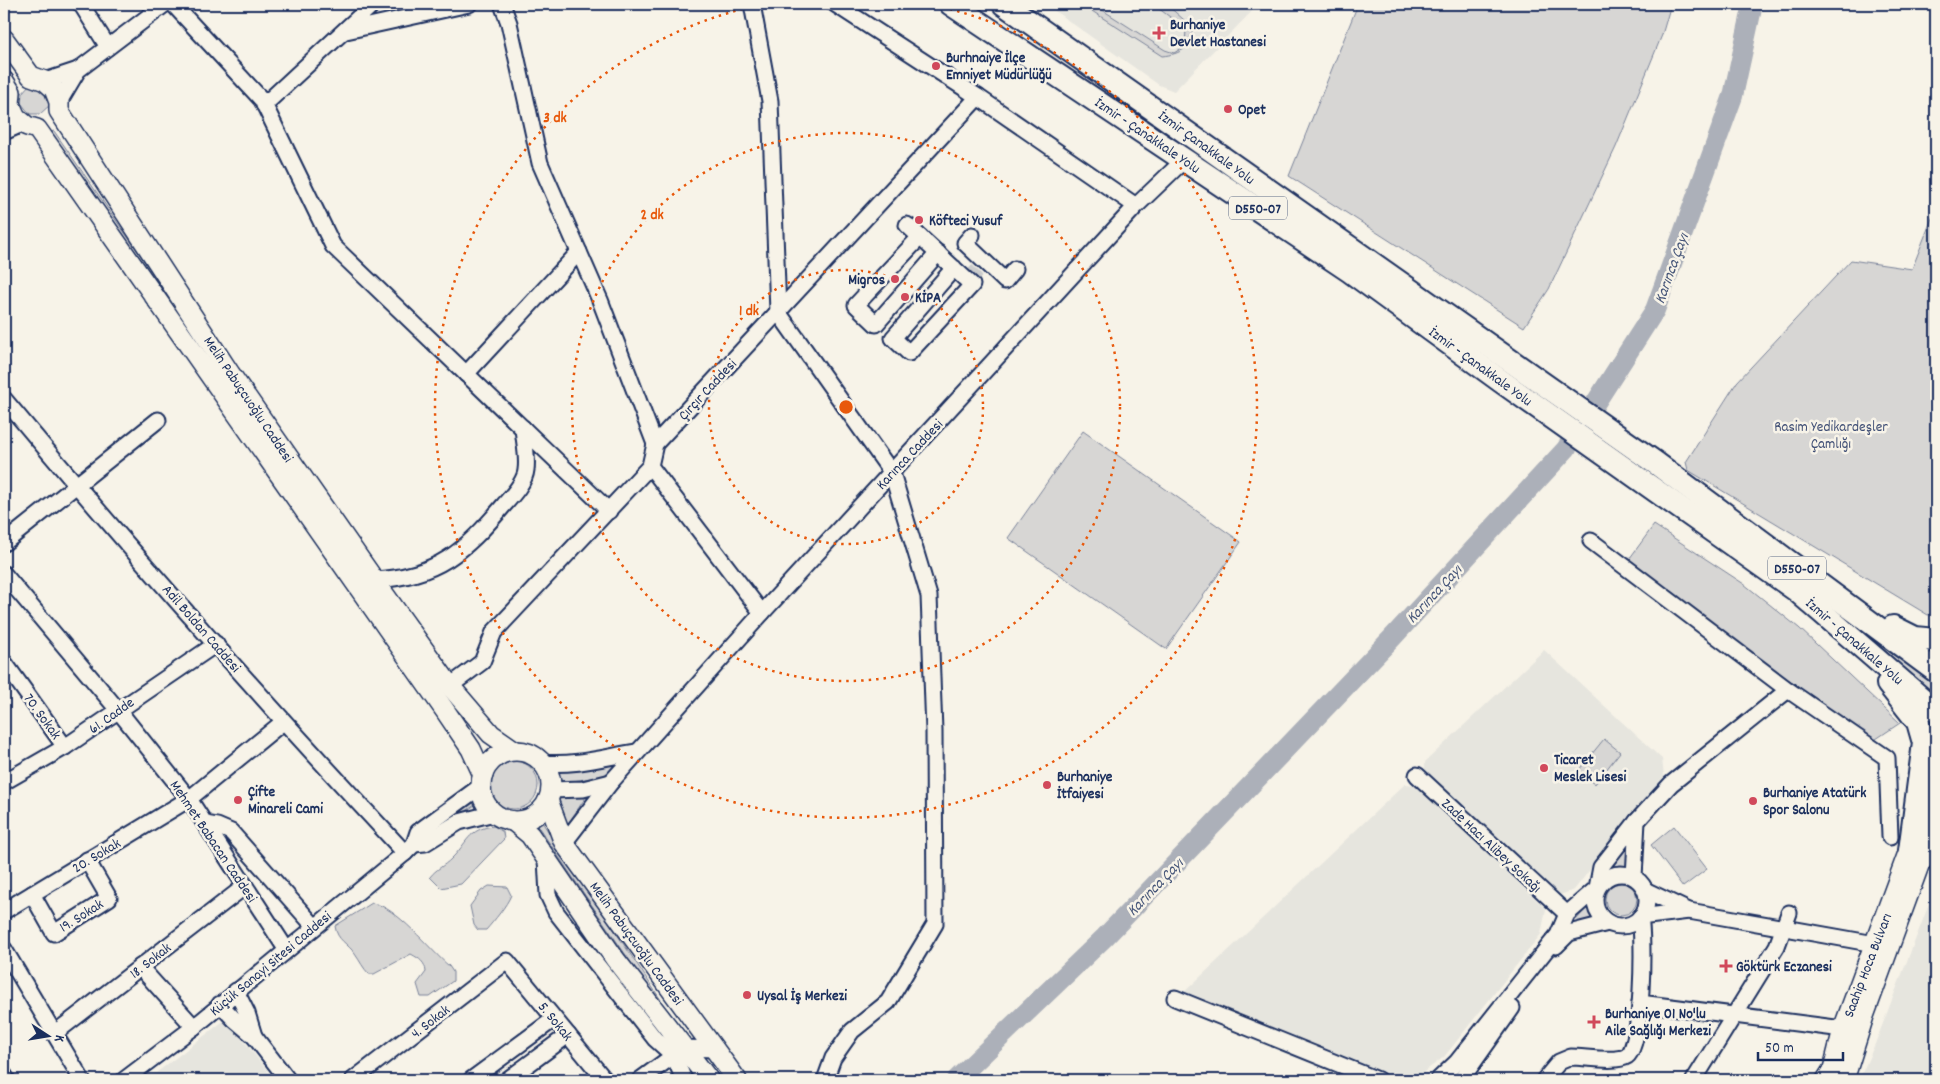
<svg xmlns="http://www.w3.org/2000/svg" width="1940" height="1084" font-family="Dekko,sans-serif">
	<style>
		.built { fill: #e6e5de }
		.green { fill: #d7d6d4; stroke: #798299 }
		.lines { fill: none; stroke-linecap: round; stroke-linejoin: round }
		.river { stroke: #acb0b9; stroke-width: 20 }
		.minor-tunnel { stroke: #cbcccc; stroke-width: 15; stroke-dasharray: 15 8; stroke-linecap: butt }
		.minor-casing { stroke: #1b2f5e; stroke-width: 19 }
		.major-casing { stroke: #1b2f5e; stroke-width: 22 }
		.highway-casing { stroke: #1b2f5e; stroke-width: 26 }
		.minor { stroke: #f7f3e8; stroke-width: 15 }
		.major { stroke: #f7f3e8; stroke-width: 19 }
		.highway { stroke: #f7f3e8; stroke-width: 22 }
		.ring { fill: none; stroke: #e8590c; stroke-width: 2.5; stroke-dasharray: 2.5 5 }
		.poi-dot { fill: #d1495b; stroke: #f7f3e8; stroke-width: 2 }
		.labels { text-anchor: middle; stroke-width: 5; stroke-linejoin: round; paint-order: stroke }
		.shield { fill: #f7f3e8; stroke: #5d6a87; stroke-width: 1 }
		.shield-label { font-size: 14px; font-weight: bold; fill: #1b2f5e }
		.poi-label { font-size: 15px; font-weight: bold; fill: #1b2f5e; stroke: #f7f3e8; text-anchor: start }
		.street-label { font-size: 15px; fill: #1b2f5e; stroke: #f7f3e8 }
		.park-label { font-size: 15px; fill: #415076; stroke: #f7f3e8 }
		.water-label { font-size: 16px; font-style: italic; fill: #465679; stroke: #f7f3e8 }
		.centre { fill: #e8590c; stroke: #f7f3e8; stroke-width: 2.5 }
		.ring-label { font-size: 15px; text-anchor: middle; font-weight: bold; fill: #e8590c; stroke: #f7f3e8; stroke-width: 5; stroke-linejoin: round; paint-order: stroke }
	</style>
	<rect width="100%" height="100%" fill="#f7f3e8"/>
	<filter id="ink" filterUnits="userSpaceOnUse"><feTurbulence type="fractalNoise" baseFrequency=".02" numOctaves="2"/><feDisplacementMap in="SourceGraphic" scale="10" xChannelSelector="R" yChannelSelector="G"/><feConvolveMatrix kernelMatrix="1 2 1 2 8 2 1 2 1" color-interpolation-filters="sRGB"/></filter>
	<g filter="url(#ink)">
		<g class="built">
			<polygon points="1045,4 1259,4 1174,91 1159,85"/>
			<polygon points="1544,650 1662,759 1664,776 1574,890 1557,896 1425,775 1425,762"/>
			<polygon points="1405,784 1415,785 1546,909 1541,934 1444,1057 1413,1080 1402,1080 1180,996"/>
			<polygon points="1936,886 1936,1080 1859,1080 1875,1044"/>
			<polygon points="226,1019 275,1080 147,1080"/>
		</g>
		<g class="green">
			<polygon points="391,4 428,4 389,13 385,11"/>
			<path d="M1081,4h12l72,46 9,3 11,-7 1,-17 -32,-24 12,-1 26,23c0,21 -11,27 -30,29z"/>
			<polygon points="1358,4 1671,4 1662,35 1616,147 1549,289 1524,327 1289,176"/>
			<polygon points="29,85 44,86 51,104 40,114 30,114 21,103 22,93"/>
			<polygon points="54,131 363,575 339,551 51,132"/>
			<polygon points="1936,208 1936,613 1928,615 1688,470 1686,462 1737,382 1851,260 1912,269"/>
			<polygon points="1083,431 1241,542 1166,649 1008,538"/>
			<polygon points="1667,479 1936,681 1936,707"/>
			<polygon points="1654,525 1744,584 1799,628 1900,723 1873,741 1627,562"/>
			<polygon points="1604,739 1620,752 1595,784 1578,771"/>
			<polygon points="628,757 603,776 554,784 552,769"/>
			<circle cx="514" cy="785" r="24"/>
			<polygon points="588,794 565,828 555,798"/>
			<polygon points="475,798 478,803 423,840 421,838"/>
			<polygon points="540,819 661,1000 658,1002 535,822"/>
			<path d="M494,826l9,6 1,7 -43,45 -20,4 -11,-11c6,-8 14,-11 21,-18 17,-16 16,-30 43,-33z"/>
			<polygon points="1674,826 1707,869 1683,887 1651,845"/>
			<polygon points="1626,844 1628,869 1608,871 1617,853"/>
			<circle cx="1621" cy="899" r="16"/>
			<path d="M489,886l18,1 4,8c-4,10 -17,26 -25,35h-8l-4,-5 -4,-19 11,-15z"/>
			<polygon points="1592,902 1598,917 1578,922 1576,920"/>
			<path d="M372,903c24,3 58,47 77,63l4,6v9l-23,16h-9l-4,-13 9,-12c-1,-10 -6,-13 -15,-18l-37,20h-5c-6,-6 -9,-13 -14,-20 -7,-11 -18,-13 -20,-28z"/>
		</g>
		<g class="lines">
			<polyline class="river" points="956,1080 1105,937 1391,639 1566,449 1655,310 1733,96 1753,4"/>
			<polyline class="minor-tunnel" points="967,281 981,267"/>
			<defs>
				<g id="minor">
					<polyline points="81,4 108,47"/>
					<polyline points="173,4 262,100 333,246 609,511"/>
					<polyline points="502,4 509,23 540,163 600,300 655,444"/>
					<polyline points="752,4 770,101 778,312 892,473 929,596 934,731 935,924 888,1002 852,1031 833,1058 825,1080"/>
					<polyline points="835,4 978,97 1136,206"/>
					<polyline points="346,31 469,4"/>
					<polyline points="45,81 78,70"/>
					<polyline points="59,102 78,70 165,4"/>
					<polyline points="264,105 373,4"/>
					<polyline points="4,132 22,124"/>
					<polyline points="907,225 972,285 909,353 893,338 954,268"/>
					<polyline points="972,235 965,243 1005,281 1015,269"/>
					<polyline points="920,237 856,305 876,324 938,253"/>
					<polyline points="466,374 579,252"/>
					<path d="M4,399c129,155 263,306 401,454"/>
					<polyline points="650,466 762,613"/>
					<polyline points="1591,541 1788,690 1887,758 1890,837"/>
					<polyline points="4,543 158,420"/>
					<polyline points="4,574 118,710 189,799 286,949"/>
					<path d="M374,580c63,-3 91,-29 130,-75 8,-9 21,-23 22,-35 2,-13 -2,-29 -3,-42"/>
					<polyline points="4,662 65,747"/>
					<polyline points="450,686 482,662 494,632 650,466 655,444 978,97"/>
					<path d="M543,763c33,3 62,-6 94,-11"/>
					<polyline points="1417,775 1567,914"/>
					<polyline points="4,782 65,747 216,644"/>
					<polyline points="551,790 583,789 611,782"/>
					<polyline points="205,824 217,826 231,832 314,926"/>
					<polyline points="564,843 611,782 762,613 1136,206 1185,159"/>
					<polyline points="414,844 425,843 459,822 494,813"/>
					<polyline points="546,859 548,895 556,912 655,1039 674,1056 684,1080"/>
					<circle cx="1621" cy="900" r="26"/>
					<polyline points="1634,877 1637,821"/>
					<polyline points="1645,890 1689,911 1875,944"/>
					<polyline points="32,894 54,933 109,898 87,860"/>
					<polyline points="4,911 189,799 283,722"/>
					<polyline points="1556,946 1569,933 1608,923"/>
					<polyline points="4,949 82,1080"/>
					<polyline points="140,967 194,1027"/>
					<polyline points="1175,998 1378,1080"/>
					<polyline points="1640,1003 1843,1029"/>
					<polyline points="220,1004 234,1019 254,1036 247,1013 236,991"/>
					<polyline points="55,1033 244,887"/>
					<polyline points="254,1036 288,1080"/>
					<polyline points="4,1075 7,1080"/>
					<polyline points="124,1080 194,1027 405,853 414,844 418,832 481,786"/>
					<polyline points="353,1080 507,961 605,1080"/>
					<polyline points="471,1080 554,1019"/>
					<polyline points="507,1080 568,1035"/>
					<polyline points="640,1080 684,1048 714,1049"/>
					<polyline points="1438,1080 1457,1062 1549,946 1558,935 1567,914 1597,888 1601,867 1637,821 1671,784 1788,690"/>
					<polyline points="1461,1080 1512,1008"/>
					<path d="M1544,1080l15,-18 12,-5c14,0 45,6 56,-1 16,-11 17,-118 13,-139l49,-6"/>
					<polyline points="1694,1080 1777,946 1789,913"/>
				</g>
				<g id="major">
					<polyline points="4,39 31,76 45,81 54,89 59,102 59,111 229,372 377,584 450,686 491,734 514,750"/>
					<polyline points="4,81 11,92 10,104 16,117 27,126 37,129 446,712 471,749 483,775"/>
					<circle cx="516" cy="786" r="35"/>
					<polyline points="548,800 564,843 737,1080"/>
					<polyline points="513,821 530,835 615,959 709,1080"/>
					<polyline points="1826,1080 1833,1069 1843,1029 1936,777"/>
					<polyline points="1844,1080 1864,1016 1936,819"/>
				</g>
				<g id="highway">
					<polyline points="951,4 1350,271 1501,381 1796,590 1936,711"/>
					<polyline points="1004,4 1657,464 1936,671"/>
					<polyline points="1893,627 1915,638 1936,640"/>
					<polyline points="1888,684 1918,722 1924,743 1910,851"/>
					<polyline points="1922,859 1936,835"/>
				</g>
			</defs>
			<use href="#minor" class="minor-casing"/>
			<use href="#major" class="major-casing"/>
			<use href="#highway" class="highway-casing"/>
			<use href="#minor" class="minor"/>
			<use href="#major" class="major"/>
			<use href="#highway" class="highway"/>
		</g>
	</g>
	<g class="ring">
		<circle cx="846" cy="407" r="137"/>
		<circle cx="846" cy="407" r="274"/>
		<path d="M928 4A411 411 0 1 1 764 4"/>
	</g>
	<g class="poi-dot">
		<path d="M1156.5 25.5h5v5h5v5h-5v5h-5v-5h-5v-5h5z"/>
		<circle cx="936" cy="66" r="5"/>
		<circle cx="1228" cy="109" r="5"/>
		<circle cx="919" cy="220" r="5"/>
		<circle cx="895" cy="279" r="5"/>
		<circle cx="905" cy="297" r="5"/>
		<circle cx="1544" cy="768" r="5"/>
		<circle cx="1047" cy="785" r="5"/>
		<circle cx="238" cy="800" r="5"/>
		<circle cx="1753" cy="801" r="5"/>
		<path d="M1723.5 958.5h5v5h5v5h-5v5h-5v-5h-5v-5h5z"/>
		<circle cx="747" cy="995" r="5"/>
		<path d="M1591.5 1014.5h5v5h5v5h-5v5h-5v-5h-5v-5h5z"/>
	</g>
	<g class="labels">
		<g class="shield">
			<rect x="1229" y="196.5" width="58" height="23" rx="4"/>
			<rect x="1768" y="556.5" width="58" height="23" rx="4"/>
		</g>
		<g class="shield-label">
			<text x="1258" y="213">D550-07</text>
			<text x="1797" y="573">D550-07</text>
		</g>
		<g class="poi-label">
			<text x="1170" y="29">Burhaniye<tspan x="1170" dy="17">Devlet Hastanesi</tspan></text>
			<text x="946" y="62">Burhnaiye İlçe<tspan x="946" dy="17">Emniyet Müdürlüğü</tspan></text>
			<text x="1238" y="114">Opet</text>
			<text x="929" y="225">Köfteci Yusuf</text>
			<text x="885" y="284" text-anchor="end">Migros</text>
			<text x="915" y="302">KİPA</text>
			<text x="1554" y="764">Ticaret<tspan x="1554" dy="17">Meslek Lisesi</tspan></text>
			<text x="1057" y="781">Burhaniye<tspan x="1057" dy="17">İtfaiyesi</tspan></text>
			<text x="248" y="796">Çifte<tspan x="248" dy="17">Minareli Cami</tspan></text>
			<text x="1763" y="797">Burhaniye Atatürk<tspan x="1763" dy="17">Spor Salonu</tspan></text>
			<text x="1736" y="971">Göktürk Eczanesi</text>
			<text x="757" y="1000">Uysal İş Merkezi</text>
			<text x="1605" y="1018">Burhaniye 01 No'lu<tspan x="1605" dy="17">Aile Sağlığı Merkezi</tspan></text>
		</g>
		<g class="street-label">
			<text transform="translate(1148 135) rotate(34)" y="5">İzmir - Çanakkale Yolu</text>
			<text transform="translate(1207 147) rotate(36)" y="5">İzmir Çanakkale Yolu</text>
			<text transform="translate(1481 366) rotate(36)" y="5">İzmir - Çanakkale Yolu</text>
			<text transform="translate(707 389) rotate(-47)" y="5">Çırçır Caddesi</text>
			<text transform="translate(249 399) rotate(56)" y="5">Melih Pabuçcuoğlu Caddesi</text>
			<text transform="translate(909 454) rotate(-47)" y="5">Karınca Caddesi</text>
			<text transform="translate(202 628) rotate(49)" y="5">Adil Boldan Caddesi</text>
			<text transform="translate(1855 641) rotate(41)" y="5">İzmir - Çanakkale Yolu</text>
			<text transform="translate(111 715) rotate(-35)" y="5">61. Cadde</text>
			<text transform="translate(43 716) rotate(54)" y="5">70. Sokak</text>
			<text transform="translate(214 841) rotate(56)" y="5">Mehmet Babacan Caddesi</text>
			<text transform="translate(1492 845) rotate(43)" y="5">Zade Hacı Alibey Sokağı</text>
			<text transform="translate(96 855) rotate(-31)" y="5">20. Sokak</text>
			<text transform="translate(81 915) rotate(-32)" y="5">19. Sokak</text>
			<text transform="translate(637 943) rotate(54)" y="5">Melih Pabuçcuoğlu Caddesi</text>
			<text transform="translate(150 960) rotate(-38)" y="5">18. Sokak</text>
			<text transform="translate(270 963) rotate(-40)" y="5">Küçük Sanayi Sitesi Caddesi</text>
			<text transform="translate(1867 965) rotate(-69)" y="5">Saahip Hoca Bulvarı</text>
			<text transform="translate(430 1021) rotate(-38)" y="5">4. Sokak</text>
			<text transform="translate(556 1021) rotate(51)" y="5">5. Sokak</text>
		</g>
		<g class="park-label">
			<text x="1831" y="431">Rasim Yedikardeşler<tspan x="1831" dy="17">Çamlığı</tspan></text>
		</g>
		<g class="water-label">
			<text transform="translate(1670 268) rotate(-70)" y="6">Karınca Çayı</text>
			<text transform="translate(1433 593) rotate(-47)" y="6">Karınca Çayı</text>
			<text transform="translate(1154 886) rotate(-46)" y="6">Karınca Çayı</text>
		</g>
	</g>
	<circle cx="846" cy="407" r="8" class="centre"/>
	<g class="ring-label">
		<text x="555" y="122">3 dk</text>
		<text x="652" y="219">2 dk</text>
		<text x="749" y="315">1 dk</text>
	</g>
	<rect width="1940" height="1084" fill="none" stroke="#f7f3e8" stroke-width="20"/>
	<rect x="10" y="10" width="1920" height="1064" fill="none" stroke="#1b2f5e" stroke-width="2" filter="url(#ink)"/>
	<g transform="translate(48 1036) rotate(102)" stroke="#f7f3e8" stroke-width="4" paint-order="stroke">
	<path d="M0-4L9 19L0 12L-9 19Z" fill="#1b2f5e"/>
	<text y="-8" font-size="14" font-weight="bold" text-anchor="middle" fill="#1b2f5e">K</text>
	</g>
	<path d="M1758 1052v8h85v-8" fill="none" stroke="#1b2f5e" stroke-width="2.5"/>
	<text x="1765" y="1052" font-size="15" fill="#1b2f5e" stroke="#f7f3e8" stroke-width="4" paint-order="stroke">50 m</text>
</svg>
